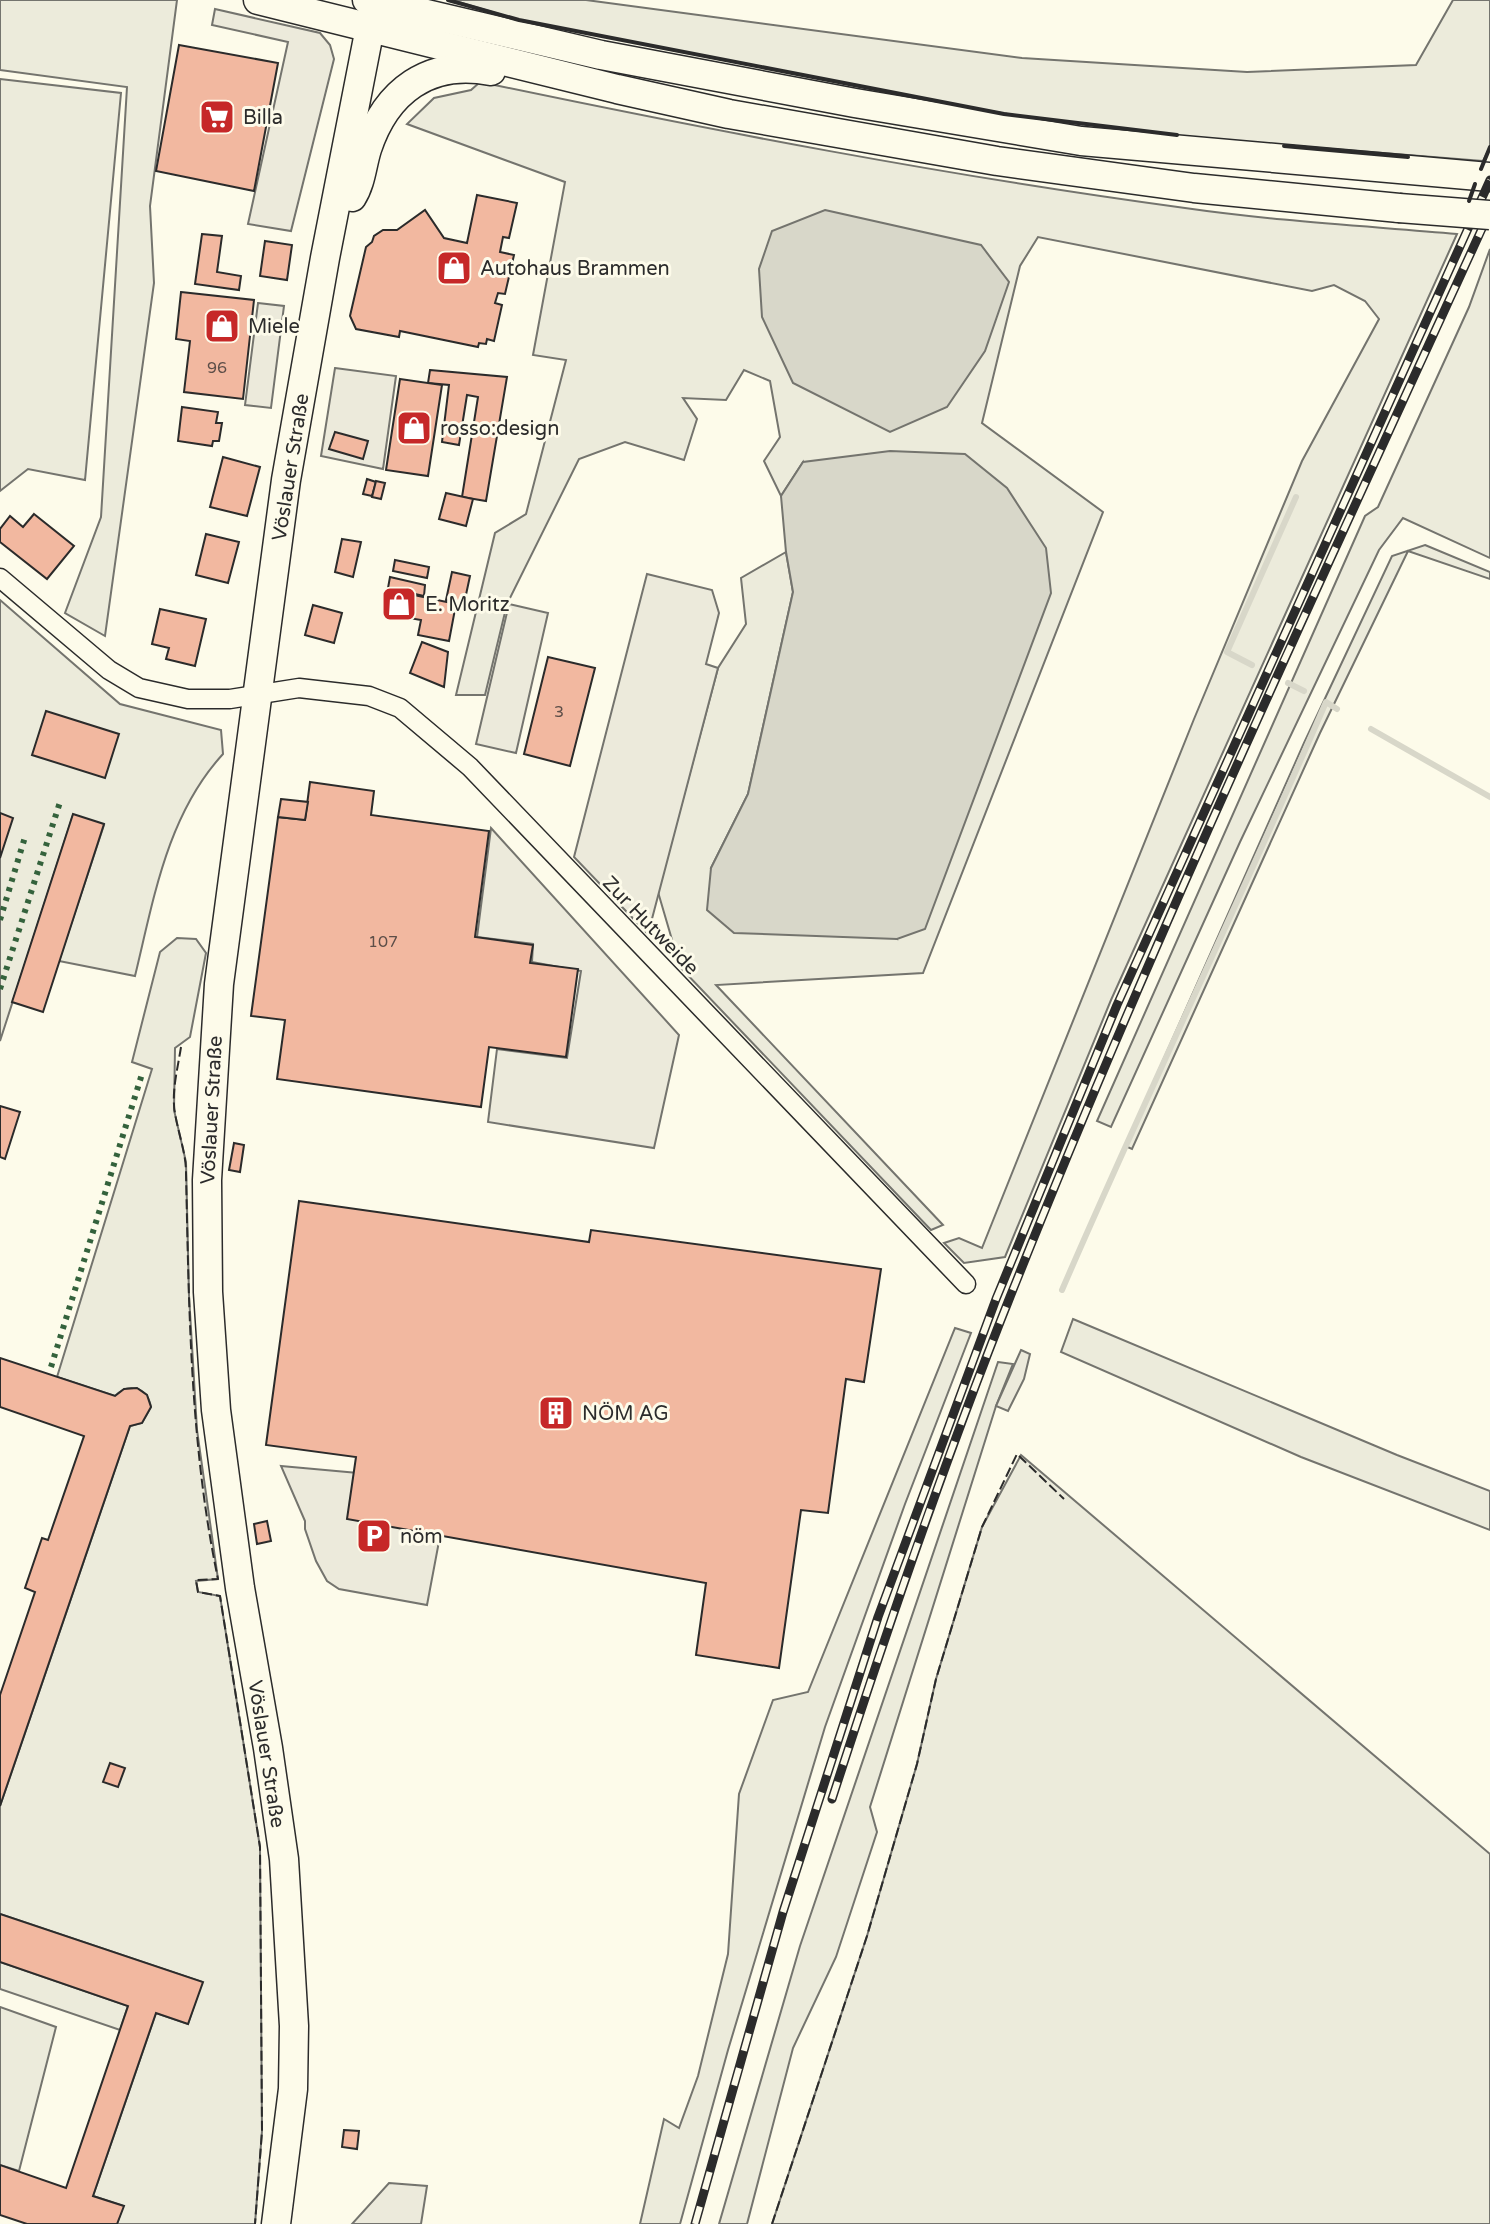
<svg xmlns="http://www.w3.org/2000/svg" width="1490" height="2224" font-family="'Varela Round',sans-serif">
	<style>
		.green { fill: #ecebdb; stroke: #74746e; stroke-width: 2 }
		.parking { fill: #eceadb; stroke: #74746e; stroke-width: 2 }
		.water { fill: #d8d7c9; stroke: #74746e; stroke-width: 2 }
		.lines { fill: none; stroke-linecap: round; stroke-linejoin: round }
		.stream { stroke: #d8d7c9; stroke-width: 6 }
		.building { fill: #f2b8a0; stroke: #2b2b2b; stroke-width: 2 }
		.minor-casing { stroke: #2b2b2b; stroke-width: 21 }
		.primary-casing { stroke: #2b2b2b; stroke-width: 31 }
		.minor { stroke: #fdfbea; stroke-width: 18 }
		.primary { stroke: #fdfbea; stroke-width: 28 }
		.rail-casing { stroke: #2b2b2b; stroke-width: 9 }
		.rail { stroke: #fdfbea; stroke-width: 6; stroke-dasharray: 18; stroke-linecap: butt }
		.primary-bridge-casing { stroke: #2b2b2b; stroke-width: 31; stroke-linecap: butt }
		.primary-bridge { stroke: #fdfbea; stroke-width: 28 }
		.hedge { stroke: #34623c; stroke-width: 6; stroke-dasharray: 4 6; stroke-linecap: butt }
		.fence { stroke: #2b2b2b; stroke-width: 2; stroke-dasharray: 10 4; stroke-linecap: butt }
		.wall { stroke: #2b2b2b; stroke-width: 4 }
		.labels { text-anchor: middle; stroke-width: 6; stroke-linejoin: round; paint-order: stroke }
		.number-label { font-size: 16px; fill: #5d4e48 }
		.poi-label { font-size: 20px; fill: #2b2b2b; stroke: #fdfbea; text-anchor: start }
		.street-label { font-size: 20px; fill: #2b2b2b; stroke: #fdfbea }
	</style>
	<rect width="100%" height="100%" fill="#fdfbea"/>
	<g class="green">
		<polygon points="0,0 177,0 150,206 154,283 105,636 65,613 101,517 127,87 0,70"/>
		<polygon points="452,0 586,0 1022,58 1247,72 1416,65 1453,0 1490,0 1490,147 1483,161 1196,138 1004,114 519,20"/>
		<polygon points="0,79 121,93 85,480 28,469 0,491"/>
		<path d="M480,82c234,49 468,94 705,126 90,13 181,18 272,26l-346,766 -106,257 -41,6 -20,-20 15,-5 23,10 212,-529 108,-258 77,-142 -14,-18 -31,-16 -22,6 -274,-54 -18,29 -38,157 121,89 -180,461 -207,12 227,240 -12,5 -251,-263 -22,-75 60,-224 28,-44 -5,-46 45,-26 7,40 -45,202 -37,74 186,71 -94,-477 -22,34 -17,-35 16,-24 -10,-56 -26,-11 -18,30 -43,-2 14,21 -13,41 -59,-18 -46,17 -72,145 -22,91h-29l39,-162 31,-19 40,-154 -33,-5 32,-173 -158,-58 27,-26 37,-8z"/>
		<polygon points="1490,249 1490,558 1403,518 1379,550 1240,842 1111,1127 1097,1121 1365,516 1378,507 1469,307"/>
		<polygon points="1425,545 1490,572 1490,579 1408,551 1320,733 1132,1149 1125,1146 1304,743 1392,556"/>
		<path d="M0,600l120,104 101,26 2,24c-56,61 -69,144 -88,222l-76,-15 45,-136 -31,-10 -73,226z"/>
		<path d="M177,938l19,1 10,14 -16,84 -15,11 -1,62 12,52 3,133 8,135 21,149 -22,2 2,11 22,4 40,251 2,284 -7,93h-138l6,-18 -30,-10 63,-183 32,11 14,-42 -202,-68v-108l130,-380 12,-3 9,-16c-4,-20 -22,-25 -36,-11l-58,-19 95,-308 -20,-7 28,-110z"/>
		<polygon points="1073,1319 1397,1455 1490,1491 1490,1530 1301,1457 1061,1352"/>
		<polygon points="955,1328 971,1333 905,1504 825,1727 728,2050 680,2224 640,2224 664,2119 679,2128 698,2076 728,1954 739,1794 773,1700 808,1692"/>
		<polygon points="998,1362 1013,1364 996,1406 870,1807 877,1832 836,1957 793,2048 747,2224 719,2224 800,1946"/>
		<polygon points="1021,1455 1490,1854 1490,2224 772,2224 867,1936 917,1764 936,1679 982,1527"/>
		<polygon points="0,1962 128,2006 120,2030 0,1989"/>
		<polygon points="0,2007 56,2027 19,2171 0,2165"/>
	</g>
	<g class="parking">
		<polygon points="215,9 320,33 330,45 334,59 291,231 248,224 288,42 212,25"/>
		<polygon points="258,303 284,306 271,408 245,405"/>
		<polygon points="335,368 396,376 383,469 321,456"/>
		<polygon points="647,574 712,590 719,613 706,664 718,668 648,934 574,857"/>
		<polygon points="509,604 548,613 516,753 476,744"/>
		<polygon points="491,828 679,1035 654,1148 488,1122 497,1049 567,1058 581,971 532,962 533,944 477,937"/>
		<polygon points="1021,1350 1030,1354 1024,1379 1008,1411 996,1406"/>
		<polygon points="281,1466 413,1478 447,1499 427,1605 339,1589 327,1581 316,1561 305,1529 305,1521"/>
		<polygon points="389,2183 427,2186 421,2224 352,2224"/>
	</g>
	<g class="water">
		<polygon points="825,210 981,245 1009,282 985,351 947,407 890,432 793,383 762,317 759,269 772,231"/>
		<polygon points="890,451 965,454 1007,488 1046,548 1051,593 925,929 897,939 734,933 707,910 711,868 748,794 793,592 786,552 781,496 803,462"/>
	</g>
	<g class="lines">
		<g class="stream">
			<polyline points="1252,665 1227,652 1296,497"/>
			<polyline points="1288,683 1304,691"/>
			<polyline points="1371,729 1490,797"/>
			<path d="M1062,1290c85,-197 179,-391 264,-588l11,7"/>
		</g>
	</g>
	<g class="building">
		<polygon points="179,45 278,63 254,191 156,171"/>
		<polygon points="477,195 517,203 509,238 503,237 500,252 514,255 505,294 498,293 495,303 502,305 494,341 487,339 486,344 479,343 478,347 400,331 399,337 356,329 350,316 366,247 372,242 374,236 383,230 397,230 425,210 444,238 467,243"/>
		<polygon points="202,234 222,236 217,272 241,276 239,290 195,284"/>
		<polygon points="265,241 292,245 287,280 260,276"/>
		<polygon points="181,292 254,300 243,399 184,392 190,341 176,339"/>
		<polygon points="430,370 507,377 486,501 462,497 478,397 467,395 459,445 442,442 449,385 428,383"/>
		<polygon points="400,379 442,385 428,476 386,470"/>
		<polygon points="182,407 218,412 216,423 222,423 219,441 213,441 212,446 178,441"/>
		<polygon points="335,432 368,441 363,459 329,449"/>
		<polygon points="223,457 260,467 247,516 210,507"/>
		<polygon points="367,479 376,482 372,496 363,494"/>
		<polygon points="376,481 385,483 381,499 372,497"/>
		<polygon points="446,493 473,499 466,526 439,519"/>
		<polygon points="34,514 74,546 47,579 0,542 0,529 10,516 23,527"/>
		<polygon points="206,534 239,542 228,583 196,575"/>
		<polygon points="342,539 361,542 353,577 335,572"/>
		<polygon points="395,560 429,567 427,578 393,571"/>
		<polygon points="452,572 470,576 464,604 446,600"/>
		<polygon points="390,577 425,585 424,596 388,588"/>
		<polygon points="414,595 456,604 449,641 418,635 421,620 409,618"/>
		<polygon points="313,605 342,613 334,643 305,635"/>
		<polygon points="160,609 206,619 195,666 166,659 169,648 152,644"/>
		<polygon points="422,642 448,652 444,687 410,673"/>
		<polygon points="548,657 595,668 570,766 524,754"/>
		<polygon points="46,711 119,734 105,778 32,755"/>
		<polygon points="310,782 374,791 371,815 489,831 475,937 533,945 530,963 578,969 566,1057 489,1047 481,1107 277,1079 285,1020 251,1016 278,817 305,820"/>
		<polygon points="281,799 308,802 305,820 278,817"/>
		<polygon points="0,813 13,818 0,858"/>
		<polygon points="73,814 104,824 43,1012 12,1002"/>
		<polygon points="0,1106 20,1112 5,1159 0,1157"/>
		<polygon points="234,1143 244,1145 240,1172 229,1170"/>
		<polygon points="299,1201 589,1242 591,1230 881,1269 864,1382 846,1379 828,1513 801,1510 779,1668 696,1655 706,1583 347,1519 356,1457 266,1445"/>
		<polygon points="0,1358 115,1396 124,1389 137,1388 147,1395 151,1407 142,1423 130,1426 0,1806 0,1695 35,1592 25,1588 42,1538 48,1540 84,1436 0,1407"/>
		<polygon points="267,1521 271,1541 257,1544 254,1524"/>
		<polygon points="110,1763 125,1768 118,1787 103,1782"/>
		<polygon points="0,1914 203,1982 188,2024 156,2013 93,2196 124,2206 117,2224 27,2224 0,2215 0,2165 66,2188 128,2006 0,1962"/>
		<polygon points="344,2130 359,2131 357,2149 342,2147"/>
	</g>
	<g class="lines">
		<defs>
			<polyline id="minor" points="0,578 109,670 139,688 188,699 230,699 299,688 369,696 400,708 470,767 966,1284"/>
			<g id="primary">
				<polyline points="258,0 617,89 729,114 997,161 1194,188 1399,208"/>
				<polyline points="367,0 601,55 855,103 1081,141 1490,177"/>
				<path d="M352,197c9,-14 10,-32 15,-48 19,-58 62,-90 124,-78"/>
				<polyline points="276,2224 293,2089 294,2026 284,1859 268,1748 240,1588 216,1410 208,1292 207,1180 219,984 286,480 325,258 375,2"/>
			</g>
		</defs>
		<use href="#minor" class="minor-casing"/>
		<use href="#primary" class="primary-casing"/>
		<use href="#minor" class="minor"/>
		<use href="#primary" class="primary"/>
		<defs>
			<g id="rail">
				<path d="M832,1799c54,-167 111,-334 176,-497 147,-370 317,-730 482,-1091"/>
				<polyline points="695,2224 783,1912 878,1617 996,1299 1117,1005 1490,180"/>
			</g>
		</defs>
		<use href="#rail" class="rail-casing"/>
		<use href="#rail" class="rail"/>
		<defs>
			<polyline id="primary-bridge" points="1399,208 1490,215"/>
		</defs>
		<use href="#primary-bridge" class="primary-bridge-casing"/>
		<use href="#primary-bridge" class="primary-bridge"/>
		<g class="hedge">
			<polyline points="0,920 25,837"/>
			<polyline points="0,989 61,799"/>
			<polyline points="51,1367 142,1074"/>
		</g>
		<g class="fence">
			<path d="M181,1047c-3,20 -10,46 -6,66 3,20 11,39 11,60 3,135 4,273 32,406l-22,1 2,12 22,4 40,251 2,284 -7,93"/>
			<polyline points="772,2224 867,1936 917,1764 936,1679 982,1527 1017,1454 1064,1499"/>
		</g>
		<g class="wall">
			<polyline points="448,0 519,20 1004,114 1177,135"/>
			<polyline points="1284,146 1408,157"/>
			<polyline points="1481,169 1490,147"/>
			<polyline points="1469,201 1475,184"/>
		</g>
	</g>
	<defs>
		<symbol id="supermarket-square" viewBox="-11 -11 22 22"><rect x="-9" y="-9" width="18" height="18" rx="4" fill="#c62828" stroke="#fdfbea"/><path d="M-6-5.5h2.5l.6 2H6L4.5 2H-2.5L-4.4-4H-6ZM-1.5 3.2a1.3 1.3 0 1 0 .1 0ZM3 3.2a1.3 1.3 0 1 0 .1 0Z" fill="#fff"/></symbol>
		<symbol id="shop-square" viewBox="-11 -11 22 22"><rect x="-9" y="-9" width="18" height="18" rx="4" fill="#c62828" stroke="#fdfbea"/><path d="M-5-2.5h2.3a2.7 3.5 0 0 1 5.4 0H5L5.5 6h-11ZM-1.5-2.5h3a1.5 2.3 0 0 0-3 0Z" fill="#fff"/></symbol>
		<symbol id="building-square" viewBox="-11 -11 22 22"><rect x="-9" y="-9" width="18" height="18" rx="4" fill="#c62828" stroke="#fdfbea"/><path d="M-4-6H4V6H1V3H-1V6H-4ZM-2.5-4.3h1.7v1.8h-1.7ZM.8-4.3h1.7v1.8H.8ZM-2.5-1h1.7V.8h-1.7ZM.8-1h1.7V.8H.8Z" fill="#fff"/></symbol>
		<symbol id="parking-square" viewBox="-11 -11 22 22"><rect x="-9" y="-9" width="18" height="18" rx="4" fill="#c62828" stroke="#fdfbea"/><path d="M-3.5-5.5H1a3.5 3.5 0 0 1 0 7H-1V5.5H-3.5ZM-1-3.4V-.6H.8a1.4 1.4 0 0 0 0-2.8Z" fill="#fff"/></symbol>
	</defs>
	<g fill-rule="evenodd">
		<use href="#supermarket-square" x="197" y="97" width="40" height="40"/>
		<use href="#shop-square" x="434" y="248" width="40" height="40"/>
		<use href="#shop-square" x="202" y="306" width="40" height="40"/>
		<use href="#shop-square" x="394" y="408" width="40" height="40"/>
		<use href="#shop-square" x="379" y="584" width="40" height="40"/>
		<use href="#building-square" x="536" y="1393" width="40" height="40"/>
		<use href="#parking-square" x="354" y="1516" width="40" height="40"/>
	</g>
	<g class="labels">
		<g class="number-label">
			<text x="217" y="373">96</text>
			<text x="559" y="717">3</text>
			<text x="383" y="947">107</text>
		</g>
		<g class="poi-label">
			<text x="243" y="124">Billa</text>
			<text x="480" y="275">Autohaus Brammen</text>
			<text x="248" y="333">Miele</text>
			<text x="440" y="435">rosso:design</text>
			<text x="425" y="611">E. Moritz</text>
			<text x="582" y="1420">NÖM AG</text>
			<text x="400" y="1543">nöm</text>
		</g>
		<g class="street-label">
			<text transform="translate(290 467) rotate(-81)" y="7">Vöslauer Straße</text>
			<text transform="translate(651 925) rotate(46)" y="7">Zur Hutweide</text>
			<text transform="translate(211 1110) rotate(-87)" y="7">Vöslauer Straße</text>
			<text transform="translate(267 1754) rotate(81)" y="7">Vöslauer Straße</text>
		</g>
	</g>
</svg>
